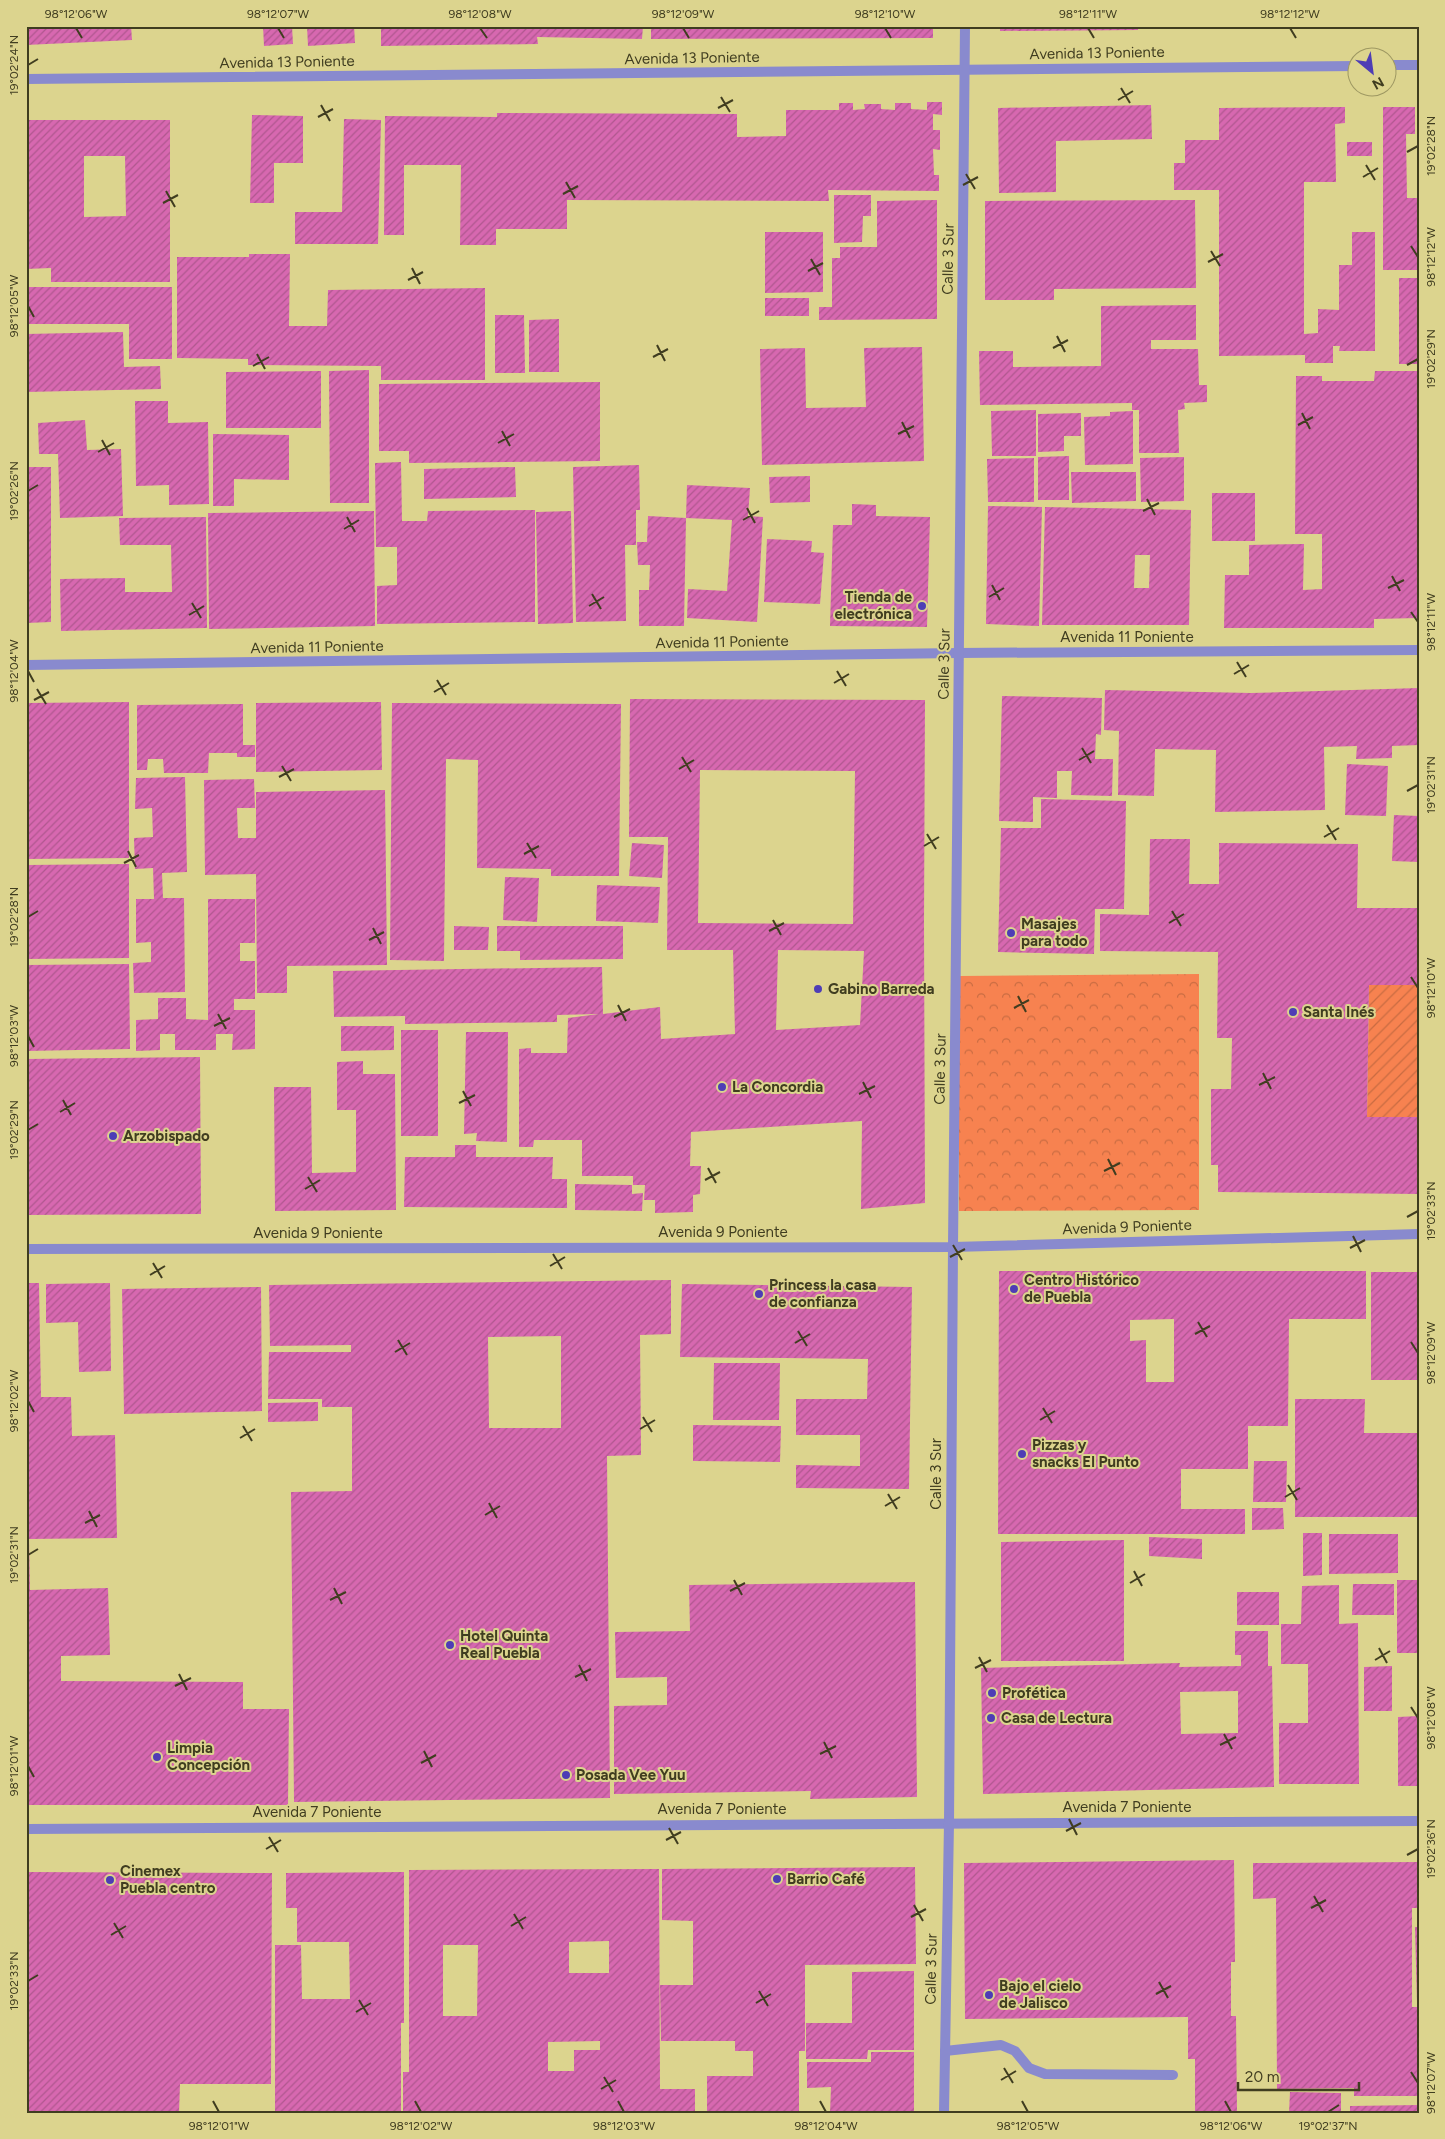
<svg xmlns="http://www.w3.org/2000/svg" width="1445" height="2139" font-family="Figtree,sans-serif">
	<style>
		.park { fill: url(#park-crowns) }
		.garden { fill: url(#garden-furrows) }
		.building { fill: url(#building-hatch); fill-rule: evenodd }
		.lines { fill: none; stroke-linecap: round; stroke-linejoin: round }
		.service { stroke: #898ace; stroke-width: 10 }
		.minor { stroke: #898ace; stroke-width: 10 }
		.ticks { fill: none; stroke: #403d20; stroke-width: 2 }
		.poi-dot { fill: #4e3db5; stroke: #dcd48e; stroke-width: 2 }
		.labels { text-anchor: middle; stroke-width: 4; stroke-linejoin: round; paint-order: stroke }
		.street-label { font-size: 15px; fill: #403d20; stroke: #dcd48e }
		.poi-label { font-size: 15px; font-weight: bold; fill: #403d20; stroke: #dcd48e; text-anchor: start }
		.neatline { fill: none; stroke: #403d20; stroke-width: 2 }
		.ticks-label { font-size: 12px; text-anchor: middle; fill: #403d20 }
	</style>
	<defs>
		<pattern id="park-crowns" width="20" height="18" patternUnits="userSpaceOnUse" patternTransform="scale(1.25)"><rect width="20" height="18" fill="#f78250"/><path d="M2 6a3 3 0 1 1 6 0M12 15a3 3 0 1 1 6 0" fill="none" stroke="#c96c42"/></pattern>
		<pattern id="garden-furrows" width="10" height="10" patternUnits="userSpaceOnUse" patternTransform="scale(1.25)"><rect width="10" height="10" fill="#f78250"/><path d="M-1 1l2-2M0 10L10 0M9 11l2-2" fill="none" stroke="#c96c42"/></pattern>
		<pattern id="building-hatch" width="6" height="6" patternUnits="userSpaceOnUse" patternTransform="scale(1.25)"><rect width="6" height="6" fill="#d768b0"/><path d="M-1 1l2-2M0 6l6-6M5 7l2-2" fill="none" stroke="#b0578f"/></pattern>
	</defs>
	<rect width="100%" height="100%" fill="#dcd48e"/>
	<polygon class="park" points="1199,974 1199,1210 959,1211 959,976"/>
	<polygon class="garden" points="1369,985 1419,985 1419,1117 1367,1117"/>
	<g class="building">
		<polygon points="26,26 131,26 132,40 26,45"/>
		<polygon points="263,26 292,26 293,44 264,46"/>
		<polygon points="307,26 354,26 355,43 308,46"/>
		<polygon points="381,26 643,26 642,39 537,37 538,44 381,46"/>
		<polygon points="651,26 933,26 933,38 651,39"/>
		<polygon points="1000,26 1138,26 1138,30 1000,31"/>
		<polygon points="927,102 942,102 942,115 933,114 933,130 940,130 940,150 933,149 934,175 939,175 939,191 828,190 829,201 567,200 567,229 496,229 496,245 460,245 461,165 404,165 404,235 384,235 385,116 497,117 497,113 737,114 737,137 786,136 786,110 839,110 839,103 853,103 853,110 865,109 864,104 881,104 881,109 895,110 895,103 911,103 911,109 927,110"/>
		<polygon points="1151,105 1152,139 1056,141 1056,192 999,193 998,108"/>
		<polygon points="1345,107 1345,123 1335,124 1336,182 1304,182 1304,334 1318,333 1318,309 1339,310 1339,265 1352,265 1352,232 1375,232 1375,351 1339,351 1340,346 1333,346 1333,363 1305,363 1305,355 1219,356 1219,190 1174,190 1174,163 1185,163 1185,140 1219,140 1219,108"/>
		<polygon points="1383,107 1415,107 1415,134 1406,134 1407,198 1419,198 1419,270 1383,270"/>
		<polygon points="252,115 303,116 303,163 274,163 274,203 250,203"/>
		<polygon points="344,119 381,120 378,244 295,244 295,212 342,212"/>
		<path d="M26,120h144v162h-119v-14l-25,1zM84,156h41l1,60 -42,1z"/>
		<rect x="1347" y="142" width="25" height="14"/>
		<polygon points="834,195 871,195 871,216 863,216 862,242 834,243"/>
		<polygon points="937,200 937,319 819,320 819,307 832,307 832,258 840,258 840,247 877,247 877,201"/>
		<polygon points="1195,200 1196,288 1054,289 1054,300 985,300 985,201"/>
		<polygon points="765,232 823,232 823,292 765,293"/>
		<polygon points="249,254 290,254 289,326 327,326 328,290 485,288 485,380 381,380 381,366 248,365 248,359 177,358 177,257 249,257"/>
		<rect x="1399" y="278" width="20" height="86"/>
		<polygon points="26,287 172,287 172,359 129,359 129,324 26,324"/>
		<rect x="765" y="298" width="44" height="18"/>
		<polygon points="1196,305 1196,340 1151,340 1151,349 1198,349 1199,385 1207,385 1207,402 1184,403 1185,409 1178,410 1179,453 1139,453 1139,410 1132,410 1132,403 980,405 979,351 1013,351 1013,367 1101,366 1101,306"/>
		<polygon points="495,315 524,315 525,373 495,373"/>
		<polygon points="559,319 559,372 529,372 529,320"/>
		<polygon points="123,332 124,367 160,366 161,389 26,392 26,334"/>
		<polygon points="922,347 924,461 762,465 760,349 805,348 806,408 866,407 864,348"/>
		<polygon points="369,370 369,503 330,503 329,371"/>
		<polygon points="321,371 321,428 226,428 226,372"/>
		<polygon points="1375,371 1419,371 1419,618 1374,619 1374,628 1224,628 1225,575 1249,575 1249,545 1304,544 1303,590 1322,589 1322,534 1295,534 1296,376 1322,376 1322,381 1374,381"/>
		<polygon points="600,382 600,461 409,463 409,451 379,451 379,384"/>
		<polygon points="135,401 168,401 168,423 208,422 209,504 169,505 169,485 136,486"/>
		<polygon points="1036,410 1036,456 992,456 991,411"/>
		<polygon points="1133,411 1133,464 1085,465 1084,417 1110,416 1110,412"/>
		<polygon points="1081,413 1081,436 1064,436 1064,451 1038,452 1038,414"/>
		<polygon points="85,420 87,450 121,449 123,516 60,518 58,454 39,454 38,423"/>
		<polygon points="213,434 289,435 289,480 234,479 234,506 213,506"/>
		<polygon points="1069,456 1069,500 1038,500 1038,457"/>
		<polygon points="1184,457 1184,501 1141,502 1140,458"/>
		<polygon points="1034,458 1034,502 988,502 987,459"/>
		<polygon points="401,462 402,521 427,521 428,511 535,510 535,622 377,624 377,586 397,585 397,547 376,547 375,463"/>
		<polygon points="639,465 640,510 636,510 636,545 625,545 626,621 576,622 573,467"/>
		<polygon points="26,467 51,467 51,622 26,623"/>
		<polygon points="515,467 516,497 424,499 424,469"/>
		<polygon points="1071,472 1136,472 1136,501 1072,503"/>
		<polygon points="810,476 810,502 770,503 769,477"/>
		<polygon points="687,485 750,488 748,516 763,517 757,622 687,618 688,589 727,591 732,520 686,518 684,626 639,626 639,590 649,590 650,565 638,565 637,542 647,542 648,516 686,518"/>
		<rect x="1212" y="493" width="43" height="48"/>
		<polygon points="852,504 876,505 876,516 930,517 927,627 830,626 833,525 852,525"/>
		<polygon points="988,506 1042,507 1039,626 986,624"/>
		<path d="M1045,507l146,3 -2,115h-147zM1135,555h15l-1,33h-15z"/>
		<polygon points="374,511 375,626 209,629 208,513"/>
		<polygon points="571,511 573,623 538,624 536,512"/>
		<polygon points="206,517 207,628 61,631 60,579 125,578 125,592 172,592 171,545 120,545 119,518"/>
		<polygon points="767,539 812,541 811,552 824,553 820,604 764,602"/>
		<polygon points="1419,688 1419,745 1392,746 1392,758 1356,759 1357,746 1324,747 1325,810 1215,812 1216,750 1155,749 1154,796 1118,795 1119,731 1104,730 1105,690 1251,693"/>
		<polygon points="1002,696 1102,698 1101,735 1096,734 1095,759 1113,759 1112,796 1071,795 1072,771 1057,771 1057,798 1033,797 1033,822 999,821"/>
		<path d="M630,699l295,1 -1,222 1,281 -64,6 1,-88 -171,11 -1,34h11l-1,28 -7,1v17l-38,1v-13h-11l1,-15h-12v-9h-51v-36h-48l-1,7h-14v-98l12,-1v5h36l1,-35 31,-4 -42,1v7l-152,2v-8l-71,1 -1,-46 269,-4 1,47 57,-7 1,32 74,-5 -2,-84h-66l1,-113h-39zM700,770l155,1 -2,153 -155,-1zM778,950l86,1 -4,74 -84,5z"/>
		<polygon points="129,702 129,858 26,859 26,703"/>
		<polygon points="381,702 382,770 256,772 256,703"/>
		<polygon points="392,703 621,704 619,876 551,876 551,869 477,868 478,760 446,759 444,961 390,960"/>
		<polygon points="243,704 243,745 255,745 255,757 237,757 237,753 209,753 208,773 164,773 163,759 148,759 147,770 137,770 137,705"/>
		<polygon points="1347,764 1388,766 1386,816 1345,815"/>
		<polygon points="185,777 187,872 162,873 163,898 184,898 185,992 134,993 133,963 151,962 151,942 136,943 136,899 154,899 153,868 135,869 134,838 153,837 152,808 135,809 136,778"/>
		<polygon points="254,779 255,808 237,808 238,838 256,838 256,792 385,790 387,965 287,966 287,993 257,993 256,874 205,875 204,780"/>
		<polygon points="1041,799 1126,801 1124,909 1095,909 1094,954 998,952 1001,828 1041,828"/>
		<polygon points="1394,815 1419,816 1419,862 1392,861"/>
		<polygon points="1150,839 1190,839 1189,884 1219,884 1219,843 1358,844 1357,908 1419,908 1419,985 1369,985 1367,1117 1419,1117 1419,1194 1218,1192 1218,1165 1211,1165 1211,1089 1231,1089 1232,1038 1217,1038 1218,952 1100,951 1100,914 1149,915"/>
		<polygon points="632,843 664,845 662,878 629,876"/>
		<polygon points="129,864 129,958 26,959 26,865"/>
		<polygon points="505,877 539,878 537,922 503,920"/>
		<polygon points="597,885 660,887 658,923 596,921"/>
		<polygon points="208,899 255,899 255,943 240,943 240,961 255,961 255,999 234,999 234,1010 255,1010 255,1049 232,1050 233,1034 216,1034 216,1050 175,1050 175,1034 160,1034 160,1050 136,1051 136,1020 158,1019 158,998 186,998 186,1019 208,1020"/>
		<polygon points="454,926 489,927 488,950 454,950"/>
		<polygon points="497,926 623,926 623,959 520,960 520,951 497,951"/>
		<polygon points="129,964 130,1049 26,1051 26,965"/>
		<polygon points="341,1026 394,1026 394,1050 341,1051"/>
		<rect x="401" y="1030" width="37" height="106"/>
		<polygon points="466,1032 508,1032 507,1142 476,1141 477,1133 464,1134"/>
		<polygon points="200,1057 201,1214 26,1215 26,1059"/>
		<polygon points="363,1061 363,1074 395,1074 396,1210 275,1211 274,1087 311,1087 312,1173 356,1172 356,1110 337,1110 337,1062"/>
		<polygon points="455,1145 476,1145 476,1157 553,1157 552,1179 567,1179 567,1208 404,1207 405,1157 455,1157"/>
		<polygon points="575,1184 632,1185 632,1194 643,1193 642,1211 575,1210"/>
		<path d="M999,1271h367v48h-77l-1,107h-40v43h-67v40h64v25h-247zM1174,1319v63h-28v-42l-16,1v-21z"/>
		<rect x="1371" y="1272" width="48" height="108"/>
		<path d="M671,1280v54l-31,1 1,120 -34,1 3,342 -316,4 -3,-310 61,-1v-84h-30v-8h-54l1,-47h82v-7l-81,1 -1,-61zM561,1336v92h-72l-1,-91z"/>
		<polygon points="26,1283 39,1283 41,1397 71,1397 72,1436 115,1435 117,1538 29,1539 30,1590 108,1588 110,1655 61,1656 61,1681 243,1682 243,1709 289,1709 288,1805 26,1805"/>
		<polygon points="110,1283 111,1371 79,1372 78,1322 46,1323 46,1284"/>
		<polygon points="682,1284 912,1287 909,1489 796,1488 796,1465 860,1466 860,1435 796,1435 796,1399 867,1399 868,1359 680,1357"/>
		<polygon points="261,1287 262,1411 124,1414 122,1289"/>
		<polygon points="714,1363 780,1363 779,1420 713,1420"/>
		<polygon points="1295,1399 1365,1399 1364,1433 1419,1433 1419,1517 1295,1517"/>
		<polygon points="318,1402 318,1421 268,1422 268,1403"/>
		<polygon points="693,1425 781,1426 780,1462 693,1461"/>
		<polygon points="1254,1461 1287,1461 1286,1502 1253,1502"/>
		<polygon points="1252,1508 1283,1508 1284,1529 1252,1530"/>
		<polygon points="1303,1533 1322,1533 1322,1575 1303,1576"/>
		<polygon points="1329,1534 1398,1534 1398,1573 1329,1574"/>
		<polygon points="1149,1537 1202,1539 1202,1559 1149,1556"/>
		<polygon points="1124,1540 1124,1661 1001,1661 1001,1542"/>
		<rect x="1397" y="1580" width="22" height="73"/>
		<polygon points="915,1582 917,1797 810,1799 811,1791 614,1794 614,1706 667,1705 667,1677 616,1678 615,1632 690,1631 689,1585"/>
		<polygon points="1353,1584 1394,1584 1394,1615 1352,1615"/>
		<polygon points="1339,1585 1339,1624 1358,1623 1359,1784 1279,1784 1279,1723 1308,1723 1308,1664 1281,1664 1281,1624 1301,1624 1302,1586"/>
		<rect x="1237" y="1592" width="42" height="33"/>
		<path d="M1235,1631h33v35h4l2,121 -291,7 -2,-126 199,-5 -1,4 62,-1v-11h-6zM1238,1691v42l-57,1 -1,-42z"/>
		<polygon points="1392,1666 1392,1711 1364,1711 1364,1667"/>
		<polygon points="1419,1716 1419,1786 1398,1786 1398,1717"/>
		<polygon points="1234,1860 1235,1962 1231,1962 1231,2016 1236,2016 1237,2111 1195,2111 1195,2059 1188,2059 1188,2017 965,2019 964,1863"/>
		<polygon points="1419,1862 1419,1908 1412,1908 1412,2007 1419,2007 1419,2096 1354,2096 1354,2088 1277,2089 1276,1898 1253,1899 1253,1863"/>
		<polygon points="915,1867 916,1964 805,1965 805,2051 799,2051 799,2113 707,2113 707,2076 753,2076 753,2051 735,2051 735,2041 661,2041 660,1985 693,1985 693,1921 662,1920 662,1869"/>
		<path d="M659,1869l1,220h35v24h-292v-41h6v-202zM609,1941v32h-40v-31zM443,1945h35l-1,71h-34zM600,2041v9h-26v21h-26v-29z"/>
		<polygon points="26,1872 272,1873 271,2084 180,2084 179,2113 26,2113"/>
		<polygon points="404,1872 404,2023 401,2023 401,2113 275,2113 275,1945 301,1945 302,1999 350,1999 349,1942 297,1942 297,1908 286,1908 286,1873"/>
		<polygon points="1415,1927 1419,1927 1419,2003 1417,2003"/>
		<polygon points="914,1971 914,2050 868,2050 867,2059 806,2059 806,2023 852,2023 852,1972"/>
		<polygon points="871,2052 914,2052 914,2113 830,2113 831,2087 807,2088 807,2062 871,2062"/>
		<polygon points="1290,2092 1341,2093 1341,2113 1289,2113"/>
		<polygon points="1419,2105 1419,2113 1350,2113 1350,2106"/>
	</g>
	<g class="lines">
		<polyline class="service" points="945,2051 1001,2045 1015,2051 1029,2068 1045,2074 1173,2075"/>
		<g class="minor">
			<polyline points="1388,65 1419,65"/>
			<polyline points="26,79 1358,66"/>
			<polyline points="26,665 959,653 1419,650"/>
			<polyline points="26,1249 953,1247 1419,1234"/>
			<polyline points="26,1829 1419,1821"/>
			<polyline points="944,2113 949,1823 953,1247 965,26"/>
		</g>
	</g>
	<path class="ticks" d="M76,28l6,10M278,28l6,10M480,28l7,10M683,28l6,10M885,28l6,10M1088,28l6,10M1290,28l6,10M28,65l10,-6M1121,88l9,15M721,97l9,15M1118,100l15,-9M321,105l9,16M718,108l15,-8M318,117l15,-8M1407,152l11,-6M1366,165l9,15M966,174l9,15M1363,177l15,-9M566,182l9,16M963,185l15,-8M166,191l9,16M563,194l15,-8M163,203l15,-8M1411,246l7,11M1211,251l9,15M811,259l9,16M1208,262l15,-8M412,268l8,16M808,271l15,-8M408,280l15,-8M28,306l6,11M1057,336l8,16M657,345l8,16M1053,348l15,-8M257,354l8,15M653,357l15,-8M1407,365l11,-6M253,366l16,-9M1302,413l8,16M902,422l8,16M1298,425l15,-8M502,431l8,15M898,434l16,-8M102,440l8,15M498,443l16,-9M98,452l16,-9M28,491l10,-6M1147,499l8,16M747,508l8,15M1143,511l16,-8M347,517l8,15M743,520l16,-9M344,529l15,-9M1392,576l8,15M992,585l8,15M1388,588l16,-8M592,594l9,15M989,597l15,-9M192,603l9,15M589,606l15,-9M1411,612l7,10M189,615l15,-9M1237,662l9,15M28,671l6,11M837,671l9,15M1234,674l15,-9M437,680l9,15M834,683l15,-9M37,689l9,15M434,692l15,-9M34,700l15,-8M1082,748l9,15M682,757l9,15M1079,760l15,-9M282,766l9,15M679,769l15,-9M279,777l15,-8M1407,791l11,-6M1327,825l9,15M927,834l9,15M1324,837l15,-9M527,843l9,15M924,846l15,-9M128,851l8,16M524,854l15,-8M124,863l15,-8M1172,911l9,15M28,917l10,-6M773,920l8,15M1169,923l15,-9M373,928l8,16M769,931l15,-8M369,940l15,-8M1411,977l7,11M1018,996l8,16M618,1005l8,16M1014,1008l15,-8M218,1014l8,15M614,1017l16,-8M214,1026l16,-8M28,1036l6,11M1263,1073l8,16M863,1082l8,16M1259,1085l16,-8M463,1091l8,15M859,1094l16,-8M63,1100l8,15M459,1103l16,-8M60,1112l15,-9M28,1130l10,-6M1108,1159l8,16M708,1168l8,15M1104,1171l16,-8M308,1177l9,15M705,1180l15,-8M305,1189l15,-9M1407,1217l11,-6M1353,1236l8,16M953,1245l9,15M1350,1248l15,-8M553,1254l9,15M950,1257l15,-8M153,1263l9,15M550,1266l15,-9M150,1275l15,-9M1198,1322l9,15M798,1331l9,15M1195,1334l15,-8M398,1340l9,15M1411,1342l7,11M795,1343l15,-9M395,1352l15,-9M28,1401l6,11M1043,1408l9,15M643,1417l9,15M1040,1420l15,-9M243,1426l9,15M640,1429l15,-9M240,1438l15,-9M1288,1485l9,15M888,1494l9,15M1285,1497l15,-9M489,1503l8,15M885,1506l15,-9M89,1511l8,16M485,1515l15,-9M85,1523l15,-8M28,1555l10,-6M1134,1571l8,15M734,1580l8,15M1130,1583l15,-9M334,1588l8,16M730,1591l15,-8M330,1600l16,-8M1379,1648l8,15M979,1657l8,15M1375,1660l15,-9M579,1665l8,16M975,1668l16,-8M179,1674l8,16M575,1677l16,-8M175,1686l16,-8M1411,1707l7,11M1224,1734l8,15M824,1742l8,16M1220,1745l16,-8M424,1751l8,16M820,1754l16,-8M421,1763l15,-8M28,1766l6,11M1069,1819l8,16M669,1828l9,16M1066,1831l15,-8M269,1837l9,15M666,1840l15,-8M266,1849l15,-9M1407,1855l11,-6M1314,1896l9,16M914,1905l9,16M1311,1908l15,-8M514,1914l9,15M911,1917l15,-8M114,1923l9,15M511,1926l15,-9M111,1935l15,-9M28,1981l10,-6M1159,1982l9,16M759,1991l9,15M1156,1994l15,-8M359,2000l9,15M756,2003l15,-9M356,2012l15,-9M1004,2068l9,15M1411,2072l7,11M604,2077l9,15M1001,2080l15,-9M601,2089l15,-9M213,2101l6,11M415,2101l6,11M618,2101l6,11M820,2101l6,11M1022,2101l6,11M1225,2101l6,11M1328,2112l11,-7"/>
	<g class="poi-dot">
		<circle cx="922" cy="606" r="5"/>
		<circle cx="1011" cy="933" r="5"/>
		<circle cx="818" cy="989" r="5"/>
		<circle cx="1293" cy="1012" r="5"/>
		<circle cx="722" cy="1087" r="5"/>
		<circle cx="113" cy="1136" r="5"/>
		<circle cx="1014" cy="1289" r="5"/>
		<circle cx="759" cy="1294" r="5"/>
		<circle cx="1022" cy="1454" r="5"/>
		<circle cx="450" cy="1645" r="5"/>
		<circle cx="992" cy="1693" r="5"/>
		<circle cx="991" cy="1718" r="5"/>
		<circle cx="157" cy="1757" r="5"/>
		<circle cx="566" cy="1775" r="5"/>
		<circle cx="777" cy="1879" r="5"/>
		<circle cx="110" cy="1880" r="5"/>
		<circle cx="989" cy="1995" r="5"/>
	</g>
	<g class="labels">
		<g class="street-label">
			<text transform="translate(1097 53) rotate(-1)" y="5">Avenida 13 Poniente</text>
			<text transform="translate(692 58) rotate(-1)" y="5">Avenida 13 Poniente</text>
			<text transform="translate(287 62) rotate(-1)" y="5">Avenida 13 Poniente</text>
			<text transform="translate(948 259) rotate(-89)" y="5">Calle 3 Sur</text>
			<text x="1127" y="642">Avenida 11 Poniente</text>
			<text transform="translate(722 642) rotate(-1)" y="5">Avenida 11 Poniente</text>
			<text transform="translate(317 647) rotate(-1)" y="5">Avenida 11 Poniente</text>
			<text transform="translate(944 664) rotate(-89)" y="5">Calle 3 Sur</text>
			<text transform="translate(940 1069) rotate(-89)" y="5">Calle 3 Sur</text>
			<text transform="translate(1127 1227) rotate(-2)" y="5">Avenida 9 Poniente</text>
			<text x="723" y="1237">Avenida 9 Poniente</text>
			<text x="318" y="1238">Avenida 9 Poniente</text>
			<text transform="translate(936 1474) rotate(-90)" y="5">Calle 3 Sur</text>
			<text x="1127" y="1812">Avenida 7 Poniente</text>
			<text x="722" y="1814">Avenida 7 Poniente</text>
			<text x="317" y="1817">Avenida 7 Poniente</text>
			<text transform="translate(931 1969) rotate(-89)" y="5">Calle 3 Sur</text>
		</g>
		<g class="poi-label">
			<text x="912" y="602" text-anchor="end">Tienda de<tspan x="912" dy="17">electrónica</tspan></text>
			<text x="1021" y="929">Masajes<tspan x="1021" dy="17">para todo</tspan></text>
			<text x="828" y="994">Gabino Barreda</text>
			<text x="1303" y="1017">Santa Inés</text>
			<text x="732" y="1092">La Concordia</text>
			<text x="123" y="1141">Arzobispado</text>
			<text x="1024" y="1285">Centro Histórico<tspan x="1024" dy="17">de Puebla</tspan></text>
			<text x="769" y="1290">Princess la casa<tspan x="769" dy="17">de confianza</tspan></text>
			<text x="1032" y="1450">Pizzas y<tspan x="1032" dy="17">snacks El Punto</tspan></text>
			<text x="460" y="1641">Hotel Quinta<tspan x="460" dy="17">Real Puebla</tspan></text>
			<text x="1002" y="1698">Profética</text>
			<text x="1001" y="1723">Casa de Lectura</text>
			<text x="167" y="1753">Limpia<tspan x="167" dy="17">Concepción</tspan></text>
			<text x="576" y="1780">Posada Vee Yuu</text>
			<text x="120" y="1876">Cinemex<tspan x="120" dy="17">Puebla centro</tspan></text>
			<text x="787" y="1884">Barrio Café</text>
			<text x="999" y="1991">Bajo el cielo<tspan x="999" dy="17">de Jalisco</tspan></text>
		</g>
	</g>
	<rect width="1445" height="2139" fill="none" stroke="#dcd48e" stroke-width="55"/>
	<g transform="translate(1372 72) rotate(151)"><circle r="24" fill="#dcd48e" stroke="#9e9862"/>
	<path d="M0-4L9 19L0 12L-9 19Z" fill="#4e3db5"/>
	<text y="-8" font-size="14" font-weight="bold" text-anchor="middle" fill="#403d20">N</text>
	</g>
	<path d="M1238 2082v8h121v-8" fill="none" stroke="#403d20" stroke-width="2.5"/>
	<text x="1245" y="2082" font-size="15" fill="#403d20" stroke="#dcd48e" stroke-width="4" paint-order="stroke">20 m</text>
	<rect x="28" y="28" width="1390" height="2084" class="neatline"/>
	<g class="ticks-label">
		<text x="76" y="18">98°12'06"W</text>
		<text x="278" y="18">98°12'07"W</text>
		<text x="480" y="18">98°12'08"W</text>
		<text x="683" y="18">98°12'09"W</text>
		<text x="885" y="18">98°12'10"W</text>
		<text x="1088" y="18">98°12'11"W</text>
		<text x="1290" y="18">98°12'12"W</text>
		<text transform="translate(14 65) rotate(-90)" y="4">19°02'24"N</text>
		<text transform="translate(1431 146) rotate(-90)" y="4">19°02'28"N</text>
		<text transform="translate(1431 257) rotate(-90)" y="4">98°12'12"W</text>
		<text transform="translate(14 306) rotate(-90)" y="4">98°12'05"W</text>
		<text transform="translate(1431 359) rotate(-90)" y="4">19°02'29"N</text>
		<text transform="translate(14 491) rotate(-90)" y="4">19°02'26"N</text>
		<text transform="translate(1431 622) rotate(-90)" y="4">98°12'11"W</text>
		<text transform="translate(14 671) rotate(-90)" y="4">98°12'04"W</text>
		<text transform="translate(1431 785) rotate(-90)" y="4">19°02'31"N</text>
		<text transform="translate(14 917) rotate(-90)" y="4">19°02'28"N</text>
		<text transform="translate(1431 988) rotate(-90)" y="4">98°12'10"W</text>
		<text transform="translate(14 1036) rotate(-90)" y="4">98°12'03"W</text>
		<text transform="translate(14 1130) rotate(-90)" y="4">19°02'29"N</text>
		<text transform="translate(1431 1211) rotate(-90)" y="4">19°02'33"N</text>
		<text transform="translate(1431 1353) rotate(-90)" y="4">98°12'09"W</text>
		<text transform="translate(14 1401) rotate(-90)" y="4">98°12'02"W</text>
		<text transform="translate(14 1555) rotate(-90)" y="4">19°02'31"N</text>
		<text transform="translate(1431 1718) rotate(-90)" y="4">98°12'08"W</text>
		<text transform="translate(14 1766) rotate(-90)" y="4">98°12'01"W</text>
		<text transform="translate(1431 1849) rotate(-90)" y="4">19°02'36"N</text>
		<text transform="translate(14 1981) rotate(-90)" y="4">19°02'33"N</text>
		<text transform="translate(1431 2083) rotate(-90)" y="4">98°12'07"W</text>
		<text x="219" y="2130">98°12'01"W</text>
		<text x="421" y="2130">98°12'02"W</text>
		<text x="624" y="2130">98°12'03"W</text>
		<text x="826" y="2130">98°12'04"W</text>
		<text x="1028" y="2130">98°12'05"W</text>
		<text x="1231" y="2130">98°12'06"W</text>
		<text x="1328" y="2130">19°02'37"N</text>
	</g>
</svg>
